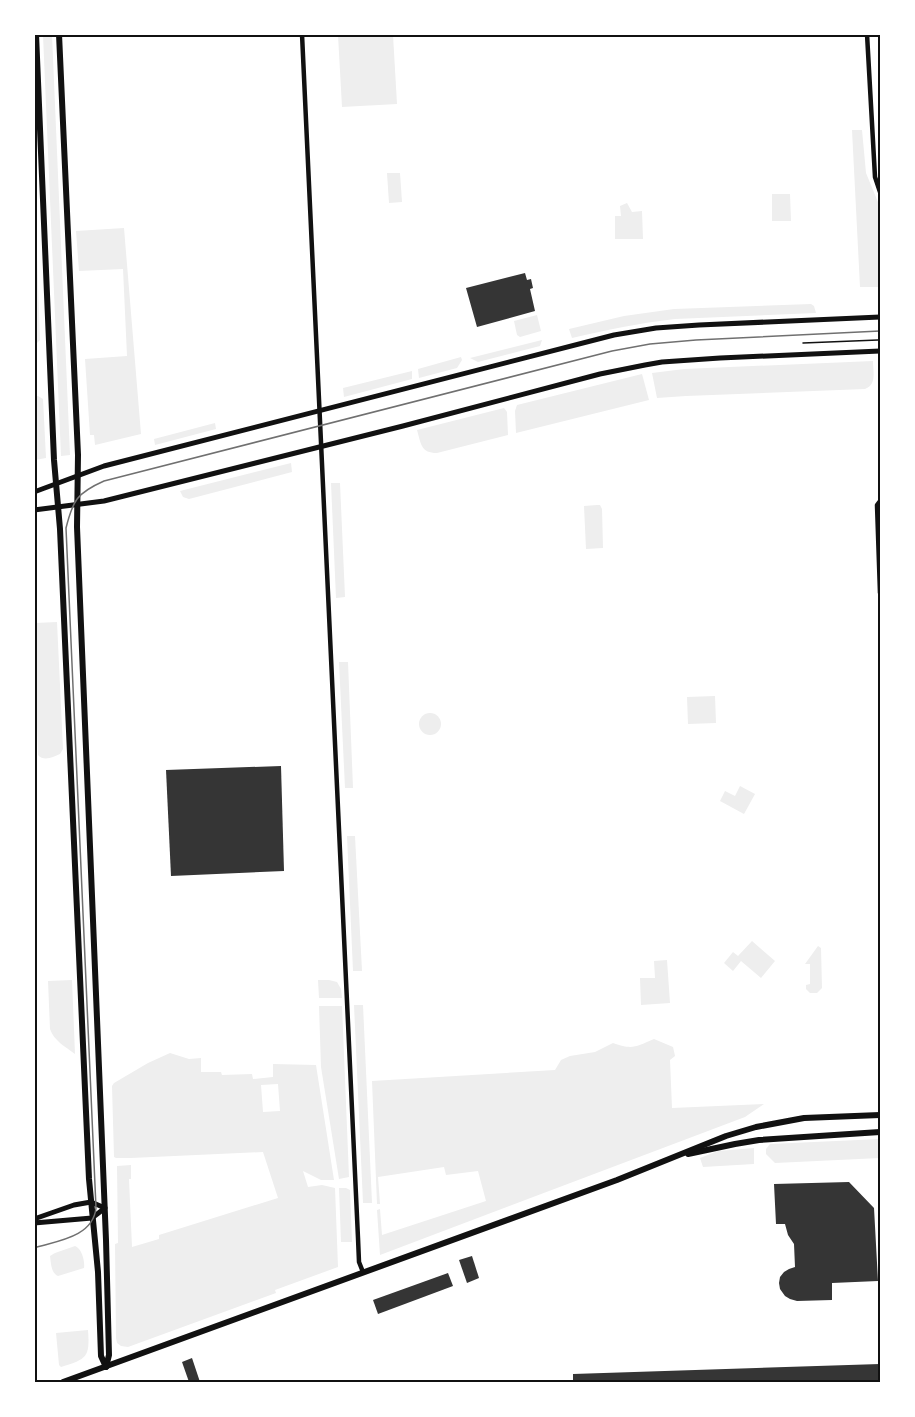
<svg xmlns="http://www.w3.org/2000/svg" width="915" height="1417" font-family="'Fira Sans',sans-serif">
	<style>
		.green { fill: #eee; fill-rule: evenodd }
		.building { fill: #353535 }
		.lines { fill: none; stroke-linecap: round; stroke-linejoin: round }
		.path { stroke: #111; stroke-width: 1.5 }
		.minor { stroke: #111; stroke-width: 4.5 }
		.tertiary { stroke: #111; stroke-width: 5 }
		.secondary { stroke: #111; stroke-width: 6 }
		.tram { stroke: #707070; stroke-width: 1.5 }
		.neatline { fill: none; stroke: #111; stroke-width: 2 }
	</style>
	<rect width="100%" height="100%" fill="#fff"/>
	<g class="green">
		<polygon points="43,35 52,35 70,455 61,456"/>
		<polygon points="338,35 393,35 397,104 342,107"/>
		<polygon points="852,130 862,130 866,173 880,207 880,287 860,287"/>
		<polygon points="387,173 400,173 402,202 389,203"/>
		<polygon points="772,194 790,194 791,221 772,221"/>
		<polygon points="35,198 40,340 35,345 34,345"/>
		<polygon points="627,203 632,212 642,211 643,239 615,239 615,216 621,216 620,206"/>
		<polygon points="124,228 141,434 95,445 94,435 90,435 85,359 127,356 123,269 79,271 76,231"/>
		<path d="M811,304l3,2 2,7 -141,6c-36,4 -68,11 -103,19l-3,-9 55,-13 50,-7z"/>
		<polygon points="537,315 541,331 520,337 517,335 514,321"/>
		<polygon points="542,340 540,346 478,362 470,358"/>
		<polygon points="461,357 462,360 457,368 419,378 418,369"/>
		<path d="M873,361c0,11 4,23 -8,28l-179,7 -29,2 -5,-25 32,-4z"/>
		<polygon points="412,371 412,379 344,397 343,388"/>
		<polygon points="642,374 649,400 516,433 515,411 517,405"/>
		<polygon points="38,396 43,399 46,458 35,460 35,397"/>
		<path d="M504,408l3,4 1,23 -71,18c-16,0 -16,-9 -20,-23z"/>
		<polygon points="215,423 216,429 155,445 154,439"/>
		<polygon points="291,463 292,472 189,499 183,497 180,491"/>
		<polygon points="331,483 340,483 345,597 336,598"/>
		<polygon points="597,505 600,505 602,509 603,548 586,549 584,506"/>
		<path d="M57,622l6,127 -3,5c-7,3 -16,8 -22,1l-3,-87v-45z"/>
		<polygon points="339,662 348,662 353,788 345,788"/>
		<polygon points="715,696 716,723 688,724 687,697"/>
		<circle cx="430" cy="724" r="11"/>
		<polygon points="740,786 755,794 744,814 720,801 725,791 735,796"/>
		<polygon points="347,836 355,836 362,971 353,971"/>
		<polygon points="752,941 775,961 761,978 741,961 733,971 724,963 733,952 738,956"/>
		<polygon points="818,946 821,948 822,988 817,993 810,993 806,989 806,985 810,984 810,964 805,964"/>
		<polygon points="667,960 670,1003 641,1005 640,978 655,978 654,961"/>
		<path d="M72,980l3,74c-9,-7 -21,-13 -25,-25l-2,-48z"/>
		<polygon points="318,980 329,980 337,982 341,989 342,998 319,998"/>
		<polygon points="354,1005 363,1005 372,1203 363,1203"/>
		<polygon points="319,1006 342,1006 349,1177 339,1179 321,1067"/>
		<path d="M654,1039l19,8 2,9 -5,4 2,48 92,-4 -19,13 -365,138 -3,-45 3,-1 2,26 104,-34 -8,-30 -32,4 -2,-8 -66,10 2,27h-3l-5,-123 183,-11 6,-10 9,-4 25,-4 18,-9c20,7 22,4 41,-4z"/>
		<path d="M170,1053l19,6 12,-1v14h20l1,3 30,-1 1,5 20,-2v-13l43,1 18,115h-13l-18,-9 5,16 14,-2 13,3 3,79 -63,23 1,3 -148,54 -7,-1 -4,-3 -1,-5 -1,-94 3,-1 -1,-77 14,-1v14h-2l3,68 27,-8v-4l119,-37 -15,-46 -132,6h-15l-2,-1 -2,-71 2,-3 34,-20zM278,1084l2,27 -17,1 -2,-27z"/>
		<polygon points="880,1139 880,1158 775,1163 766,1154 766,1149 770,1144"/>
		<polygon points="754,1148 754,1164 703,1167 700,1158 718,1151"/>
		<polygon points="339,1188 346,1188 350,1190 352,1242 341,1242"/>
		<path d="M75,1246c7,3 10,15 9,22l-26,8c-7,-3 -7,-13 -8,-20l5,-3z"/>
		<path d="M88,1330c2,27 -1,29 -27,37l-2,-2 -3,-32z"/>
	</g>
	<g class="building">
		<polygon points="525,273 527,280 531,279 533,288 530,289 535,311 477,327 466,288"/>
		<polygon points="281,766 284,871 171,876 166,770"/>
		<polygon points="849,1182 874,1208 878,1281 832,1283 832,1300 797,1301 790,1299 785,1296 780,1289 779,1283 780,1277 784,1272 789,1269 795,1267 794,1244 788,1235 785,1224 776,1224 774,1184"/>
		<polygon points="472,1256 479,1278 467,1283 459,1260"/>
		<polygon points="448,1273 453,1286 378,1314 373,1300"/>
		<polygon points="192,1358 200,1382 189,1382 182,1362"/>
		<polygon points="880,1364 880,1382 573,1382 573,1374"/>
	</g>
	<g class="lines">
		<polyline class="path" points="803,343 878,340"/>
		<g class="minor">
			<path d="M302,34c18,402 38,803 56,1204l1,24 4,10"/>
			<polyline points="867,34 875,177 880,192"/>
			<polyline points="880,501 877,505 880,593"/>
		</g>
		<g class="tertiary">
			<polyline points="34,492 104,466 614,335 656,328 699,325 880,317"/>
			<polyline points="34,510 104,501 403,426 600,374 645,365 662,362 720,358 880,351"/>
			<polyline points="34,1219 74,1205 91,1202 105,1208 92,1218 34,1223"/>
		</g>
		<g class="secondary">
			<polyline points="36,34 54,460 60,529 89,1179 98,1272 101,1356 106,1367"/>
			<polyline points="59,34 78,455 77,527 106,1240 109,1355 106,1367"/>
			<polyline points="688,1154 735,1144 759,1140 880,1132"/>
			<polyline points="63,1382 617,1180 726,1136 756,1127 804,1118 880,1115"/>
		</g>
		<path class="tram" d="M34,1248c23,-7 59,-11 62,-40l-30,-680c7,-28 11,-35 38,-47l508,-130 38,-7 46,-4 184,-9"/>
	</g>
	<rect width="915" height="1417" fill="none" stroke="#ffffff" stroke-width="72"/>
	<rect x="36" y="36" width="843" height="1345" class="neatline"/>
</svg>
